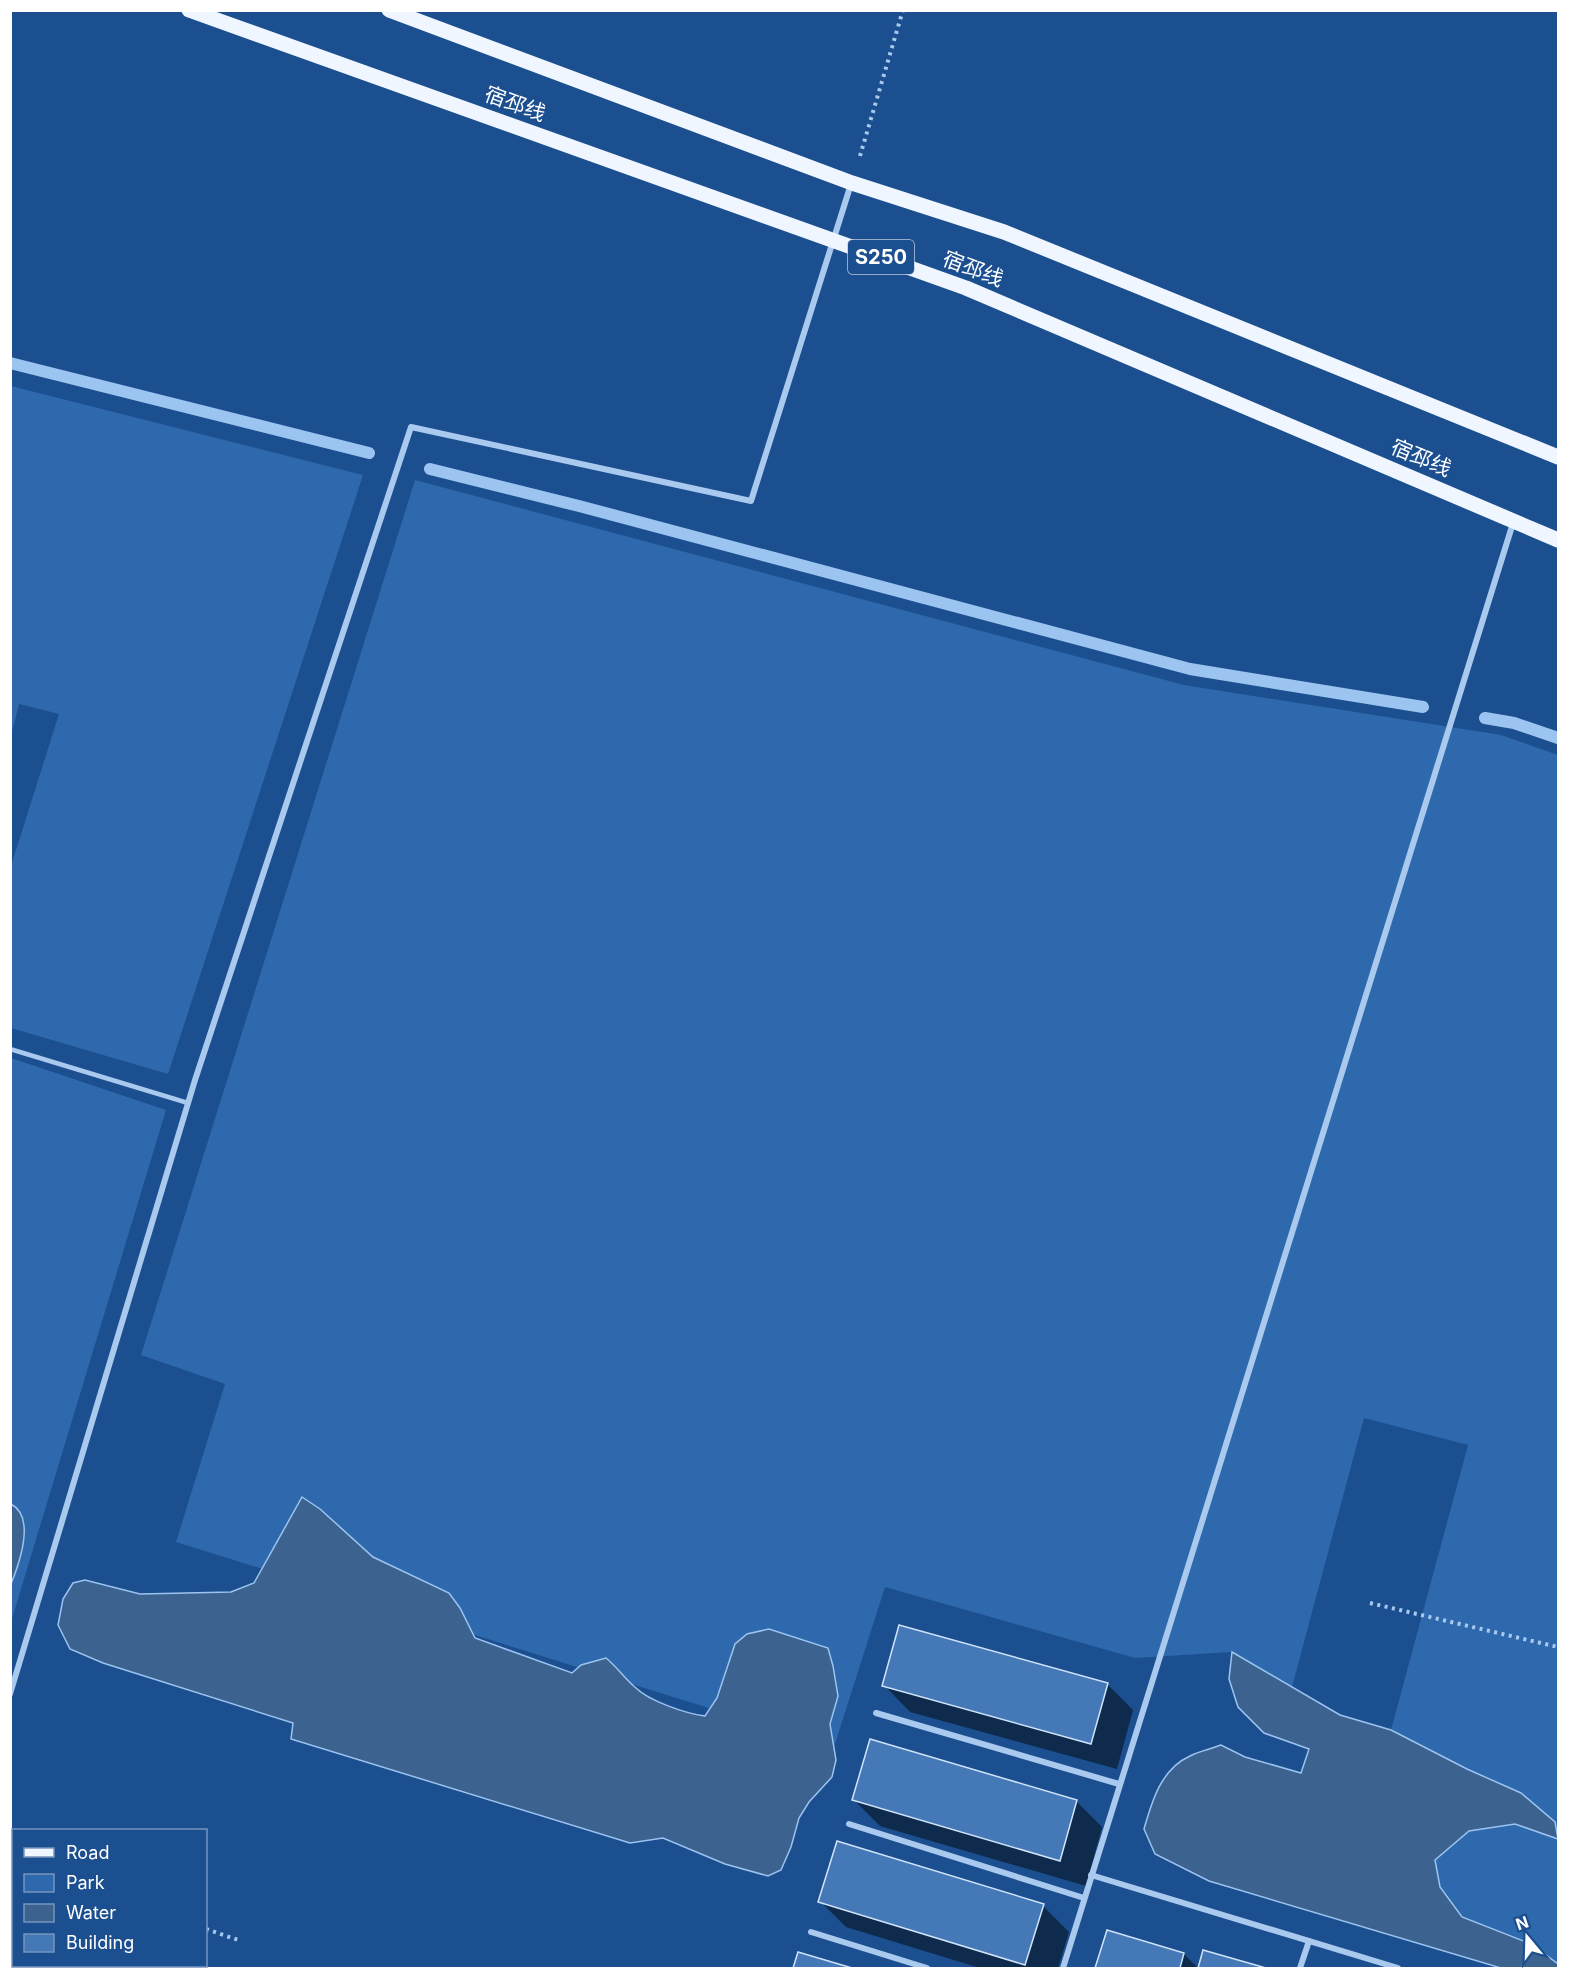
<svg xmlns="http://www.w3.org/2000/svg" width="1569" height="1979" font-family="Inter,'Noto Sans SC',sans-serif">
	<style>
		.green { fill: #2e69ad }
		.water { fill: #3c6290; stroke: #9cc4f0; stroke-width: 1.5 }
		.shadow { fill: #0007 }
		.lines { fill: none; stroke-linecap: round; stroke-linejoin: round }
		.stream { stroke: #9cc4f0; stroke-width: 12 }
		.building { fill: #4478b7; stroke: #cfe3fa; stroke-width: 1.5 }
		.path { stroke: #a9c9ee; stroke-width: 4; stroke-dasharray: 3 4.5; stroke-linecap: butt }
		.service { stroke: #a9c9ee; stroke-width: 4.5 }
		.minor { stroke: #a9c9ee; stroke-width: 6 }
		.primary { stroke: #f0f6ff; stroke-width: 15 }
		.labels { text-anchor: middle; stroke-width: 5; stroke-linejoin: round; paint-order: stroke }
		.shield { fill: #1b4f8f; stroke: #bbcadd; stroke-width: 1.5 }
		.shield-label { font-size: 20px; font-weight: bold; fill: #fff }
		.street-label { font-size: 21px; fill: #fff; stroke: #1b4f8f }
	</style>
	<rect width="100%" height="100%" fill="#1b4f8f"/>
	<g class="green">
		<polygon points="11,386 363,475 168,1074 11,1028 11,866 59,714 19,704 11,736"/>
		<polygon points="415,480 1184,685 1501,735 1558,755 1558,1964 1531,1944 1462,1917 1440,1887 1435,1860 1469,1831 1515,1824 1558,1839 1521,1793 1467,1769 1391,1730 1468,1445 1364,1418 1292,1687 1232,1652 1135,1658 885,1587 834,1747 176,1542 225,1384 141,1355"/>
		<polygon points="11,1058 166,1110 11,1622"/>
	</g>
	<g class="water">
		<path d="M302,1497l18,12 53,48 76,36 11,15 15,30 97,35 9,-8 25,-7c11,9 19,21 30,30 13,13 51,26 69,28l12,-18 18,-54 12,-10 22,-5 59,19 5,18 5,30 -8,28 6,36 -4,17 -23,25 -10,16 -8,29 -10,23 -13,6 -43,-12 -62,-26 -33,5 -339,-104 2,-16 -190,-60 -33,-14 -12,-24 5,-26 10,-16 12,-3 55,14 91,-2 23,-9z"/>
		<path d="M11,1504c25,13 8,60 0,80z"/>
		<path d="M1232,1652l108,63 51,15 76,39 54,24 34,29 3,17 -43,-15 -46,7 -34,29 5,27 22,30 69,27 27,20v4h-57l-292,-87 -54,-27 -11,-25c8,-28 17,-60 46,-73 9,-5 21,-7 31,-11l24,12 56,16 8,-24 -45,-16 -26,-26 -9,-28z"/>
	</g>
	<g class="shadow">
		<polygon points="1107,1684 1133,1710 1117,1769 910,1712 884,1685"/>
		<polygon points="854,1800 1076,1801 1102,1827 1086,1886 880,1826"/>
		<polygon points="820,1901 1043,1906 1069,1932 1058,1968 980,1968 846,1927"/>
		<polygon points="1108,1932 1184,1954 1198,1968 1097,1968"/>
		<polygon points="1204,1951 1261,1968 1199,1968"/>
		<polygon points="799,1954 846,1968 794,1968"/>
	</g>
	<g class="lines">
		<g class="stream">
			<polyline points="10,363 369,453"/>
			<polyline points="430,469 579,506 1190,669 1423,707"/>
			<polyline points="1485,718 1514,723 1558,738"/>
		</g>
	</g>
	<g class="building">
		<polygon points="899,1625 1108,1683 1091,1744 882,1686"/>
		<polygon points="870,1739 1077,1800 1060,1861 852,1800"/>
		<polygon points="837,1841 1044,1904 1025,1965 818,1902"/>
		<polygon points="1107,1930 1184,1953 1180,1968 1095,1968"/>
		<polygon points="1203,1950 1266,1968 1198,1968"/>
		<polygon points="798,1952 852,1968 793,1968"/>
	</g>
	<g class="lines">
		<g class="path">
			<polyline points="860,156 903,10"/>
			<polyline points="1370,1603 1558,1647"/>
			<polyline points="10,1863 14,1864"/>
			<polyline points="206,1929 241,1941"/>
		</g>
		<polyline class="service" points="10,1049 188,1103"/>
		<g class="minor">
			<polyline points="10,1694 195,1080 411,427 751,501 851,184"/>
			<polyline points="876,1713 1119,1784"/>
			<polyline points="849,1824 1084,1898"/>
			<polyline points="1091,1875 1398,1968"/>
			<polyline points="811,1932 927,1968"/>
			<polyline points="1063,1968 1513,523"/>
			<polyline points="1300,1968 1309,1941"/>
		</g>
		<g class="primary">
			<polyline points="189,10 966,288 1558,540"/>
			<polyline points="389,10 852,183 1004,232 1558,457"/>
		</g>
	</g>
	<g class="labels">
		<rect class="shield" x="848" y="240" width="66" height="34" rx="4.5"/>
		<g class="shield-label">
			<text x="881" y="264">S250</text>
		</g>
		<g class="street-label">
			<text transform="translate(515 104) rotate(20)" y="7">宿邳线</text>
			<text transform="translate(973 269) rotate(21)" y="7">宿邳线</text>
			<text transform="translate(1421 458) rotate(23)" y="7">宿邳线</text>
		</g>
	</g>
	<rect width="1569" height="1979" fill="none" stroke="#ffffff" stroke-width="24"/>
	<rect x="12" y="1829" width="195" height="138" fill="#1b4f8f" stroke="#7695bc" stroke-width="1.5"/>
	<rect x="24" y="1848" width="30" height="9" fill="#f0f6ff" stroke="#7695bc" stroke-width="1.5"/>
	<text x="66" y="1859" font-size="18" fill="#ffffff">Road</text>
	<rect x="24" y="1874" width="30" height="18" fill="#2e69ad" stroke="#7695bc" stroke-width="1.5"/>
	<text x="66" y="1889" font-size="18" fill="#ffffff">Park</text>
	<rect x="24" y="1904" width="30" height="18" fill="#3c6290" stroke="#7695bc" stroke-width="1.5"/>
	<text x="66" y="1919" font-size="18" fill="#ffffff">Water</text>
	<rect x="24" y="1934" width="30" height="18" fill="#4478b7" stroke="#7695bc" stroke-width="1.5"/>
	<text x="66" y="1949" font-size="18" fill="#ffffff">Building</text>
	<g transform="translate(1527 1937) rotate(341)" stroke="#1b4f8f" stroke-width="4.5" paint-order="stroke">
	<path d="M0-4.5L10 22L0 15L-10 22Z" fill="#ffffff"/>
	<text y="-9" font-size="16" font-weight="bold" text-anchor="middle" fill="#ffffff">N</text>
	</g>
</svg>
